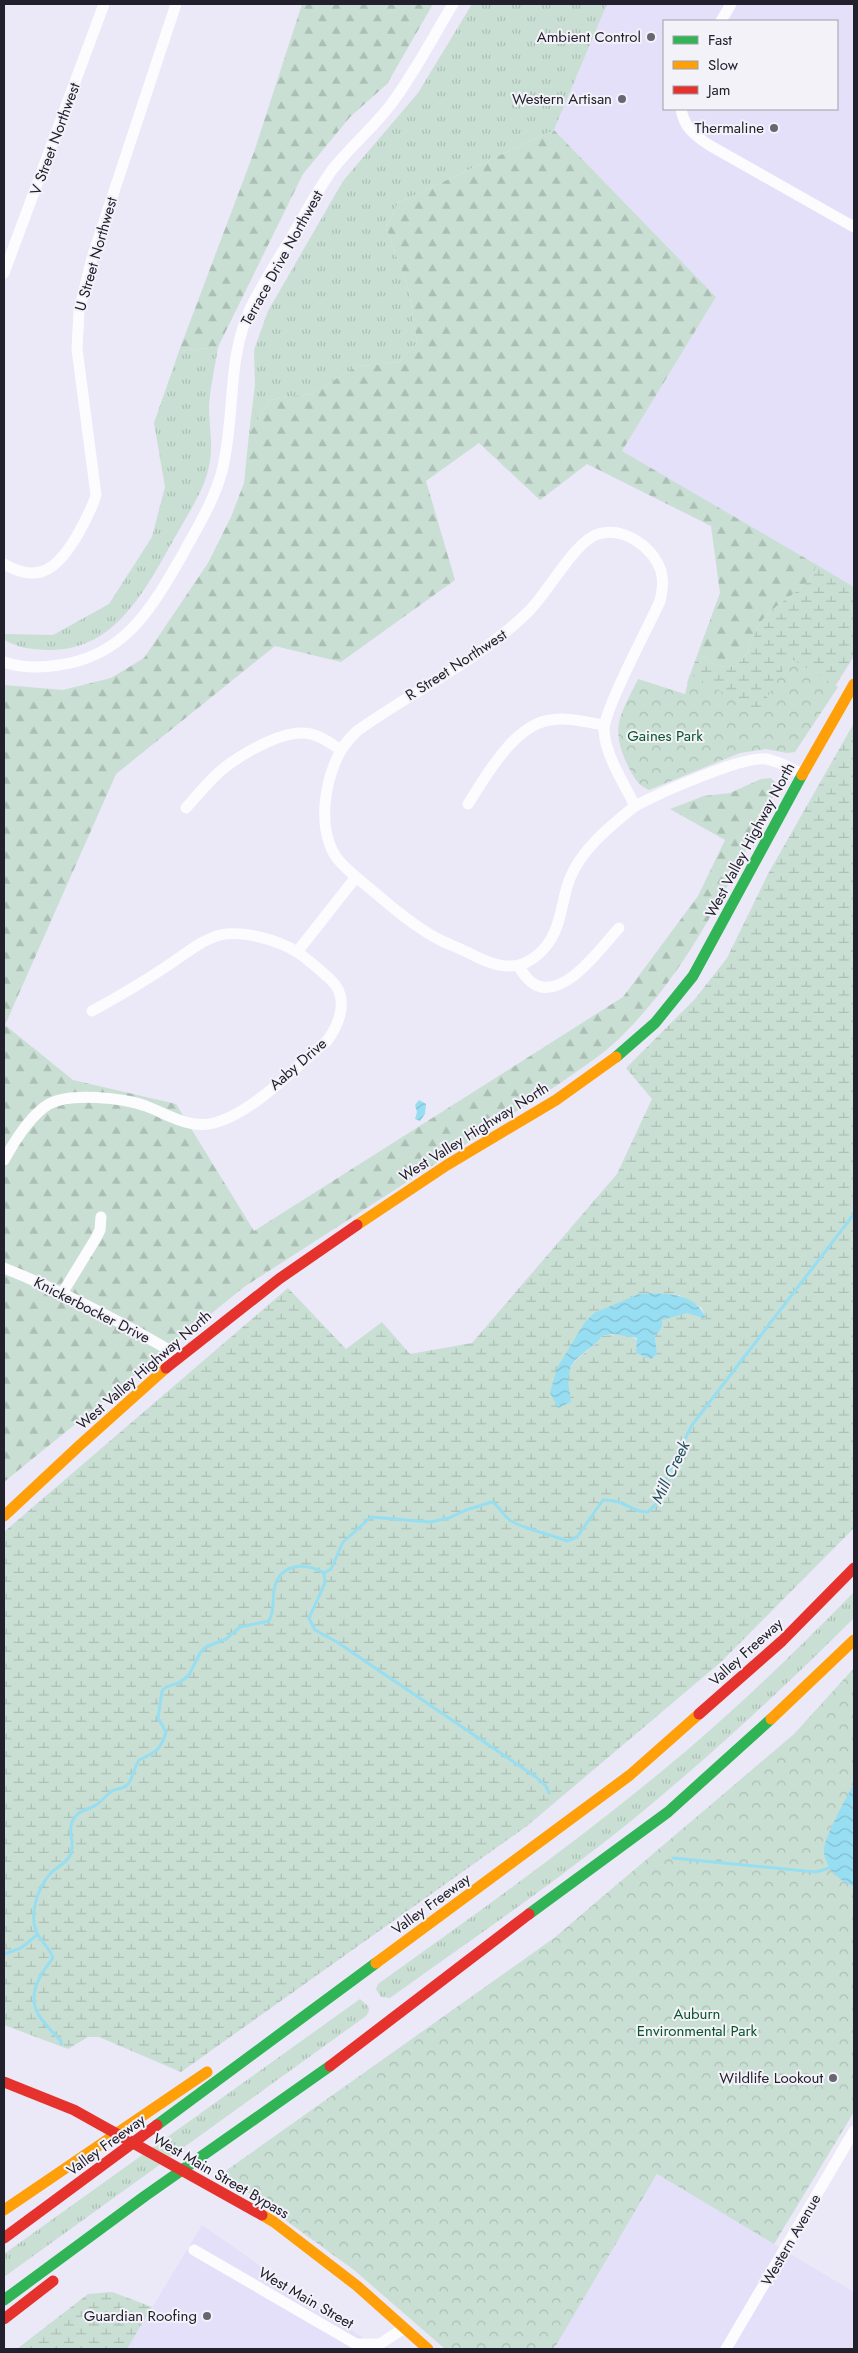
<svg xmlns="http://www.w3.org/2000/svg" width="858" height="2353" font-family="Jost,sans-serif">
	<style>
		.built { fill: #e5e0fa; fill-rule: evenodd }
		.grass { fill: url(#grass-tufts) }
		.forest { fill: url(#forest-firs) }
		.wetland { fill: url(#wetland-marsh); fill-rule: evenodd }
		.park { fill: url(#park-crowns) }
		.water { fill: url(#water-waves) }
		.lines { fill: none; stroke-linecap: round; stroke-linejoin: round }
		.stream { stroke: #98def2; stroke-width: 3 }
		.street { stroke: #fcfcfe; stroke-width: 11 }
		.fast { stroke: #30b455; stroke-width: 11 }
		.slow { stroke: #ff9f0a; stroke-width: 11 }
		.jam { stroke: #e5322d; stroke-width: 11 }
		.poi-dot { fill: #696674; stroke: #f3f2f9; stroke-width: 2 }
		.labels { text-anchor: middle; stroke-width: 4; stroke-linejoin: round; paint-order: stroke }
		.poi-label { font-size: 15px; fill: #23202d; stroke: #f3f2f9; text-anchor: end }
		.street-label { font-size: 15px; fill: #23202d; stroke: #f3f2f9 }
		.park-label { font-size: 15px; fill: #085527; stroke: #f3f2f9 }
		.water-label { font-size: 16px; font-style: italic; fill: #24515b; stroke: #f3f2f9 }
	</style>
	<defs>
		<pattern id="grass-tufts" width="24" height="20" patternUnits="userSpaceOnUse" patternTransform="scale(1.25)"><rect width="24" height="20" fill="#c9dfd3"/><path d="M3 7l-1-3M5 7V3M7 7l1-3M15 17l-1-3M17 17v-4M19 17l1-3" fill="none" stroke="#acbfb5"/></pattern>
		<pattern id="forest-firs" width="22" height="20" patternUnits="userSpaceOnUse" patternTransform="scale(1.25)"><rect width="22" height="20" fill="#c9dfd3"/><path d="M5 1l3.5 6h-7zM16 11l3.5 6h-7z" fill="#acbfb5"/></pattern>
		<pattern id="wetland-marsh" width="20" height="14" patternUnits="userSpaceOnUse" patternTransform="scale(1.25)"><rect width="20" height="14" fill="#c9dfd3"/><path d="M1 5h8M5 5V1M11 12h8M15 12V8" fill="none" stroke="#acbfb5"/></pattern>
		<pattern id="park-crowns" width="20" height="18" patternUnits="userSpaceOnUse" patternTransform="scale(1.25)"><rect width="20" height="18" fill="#c9dfd3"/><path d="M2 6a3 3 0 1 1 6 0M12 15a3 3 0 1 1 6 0" fill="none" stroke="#acbfb5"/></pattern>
		<pattern id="water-waves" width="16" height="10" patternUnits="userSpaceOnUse" patternTransform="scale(1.25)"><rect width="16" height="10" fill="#98def2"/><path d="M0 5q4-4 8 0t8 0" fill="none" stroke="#83bed0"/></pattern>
	</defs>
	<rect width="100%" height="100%" fill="#ebe8f8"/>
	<g class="built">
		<path d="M607,4h247v583l-232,-136 94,-154 -162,-167zM664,21h173v88h-173z"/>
		<polygon points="657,2174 854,2292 854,2349 554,2349"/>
		<polygon points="202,2225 379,2349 127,2349"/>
	</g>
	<g class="grass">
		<polygon points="472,4 607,4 554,130 398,203 386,227 409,291 417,343 399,362 355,367 314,393 270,400 249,434 255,385 254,350 268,311 343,181 418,93"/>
		<path d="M218,347c-3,20 -8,41 -9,60 0,18 4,36 1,54 -4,28 -23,54 -36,78 -29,51 -59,113 -127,111 -18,-1 -27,-2 -43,-10v-6l49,1 56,-31 43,-67 13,-50 -11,-64 25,-72z"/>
		<path d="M854,1592v26c-66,66 -134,129 -206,189 -82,68 -171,129 -258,191l-9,-1 -5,-8 2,-5c105,-75 210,-150 308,-233 59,-50 114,-104 168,-159z"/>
		<polygon points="360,1999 368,2006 369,2011 366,2016 4,2277 4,2254"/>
	</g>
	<g class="forest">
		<polygon points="302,4 433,4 387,84 350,117 303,174 218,347 179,351 254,152"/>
		<path d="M554,130l162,167 -94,154 195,114c-2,4 -4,11 -7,14 -13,16 -41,28 -51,46 -8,14 -9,35 -27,41 -13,4 -25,-5 -34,-13l22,-60 -9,-67 -124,-62 -47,36 -61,-57 -53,38 29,99 -114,82 -66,-16 -159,128 -111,251 68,55 103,24 78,127 369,-234 75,-101 27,-56 -55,-31 34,-13 26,-3 31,-14 10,-1 7,9c-48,92 -88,187 -167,259 -15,13 -33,24 -49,36l-318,205 -240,195v-797l59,5 48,-12 33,-20 64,-95 23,-46 13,-34 5,-49 21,-34 44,-7 41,-26 44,-5 18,-19 -8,-52 -23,-64 12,-24z"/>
	</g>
	<g class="wetland">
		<path d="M817,565l37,22v69l-20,32 -35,48 -112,-53 11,-30c9,8 21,17 34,13 18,-6 19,-27 27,-41 10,-18 38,-30 51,-46 3,-3 5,-10 7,-14z"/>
		<path d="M854,723v805l-133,134 -194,164 -346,246 -82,-35h-11l-20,12 -64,-24v-493l284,-244 58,61 36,-27 28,32 62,-11 145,-169 35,-75 -26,-31 69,-69 32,-41 41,-84zM651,1293l28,2 23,13 3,11 -18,-7 -26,8 1,7 -7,9 2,18c-19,-16 -29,-23 -55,-18 -12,17 -25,17 -34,37l17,-51 54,-28z"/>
		<polygon points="112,2292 152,2307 127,2349 17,2349 88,2294"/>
	</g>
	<g class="park">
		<path d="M790,658l48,29 -43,65 -8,1 -21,-4 -26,4 -91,37c-10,-4 -15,-12 -20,-22 -20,-40 -9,-52 9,-89l47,15 5,-20 62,35 10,-3z"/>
		<polygon points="854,1668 854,2112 774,2244 657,2174 554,2349 445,2349 354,2270 225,2176 227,2170 554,1938 794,1734"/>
	</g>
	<g class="water">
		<polygon points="419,1100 426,1104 425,1114 420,1121 415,1119 417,1112 415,1105"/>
		<path d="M651,1293c23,1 46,2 55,26l-19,-6 -25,7v7l-7,9 2,18 -6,5 -15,-6 1,-15 -24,-4 -11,2c-9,14 -31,20 -33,38 -2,9 1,19 2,28l-13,6 -8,-15 7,-25 28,-46 9,-9 45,-19z"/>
		<path d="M854,1784v102h-1c-15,-5 -30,-21 -29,-38 2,-14 22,-50 30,-64z"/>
	</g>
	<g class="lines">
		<g class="stream">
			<polyline points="324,1573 325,1583 309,1618 315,1630 337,1642 536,1777 546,1786 549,1793"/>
			<polyline points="673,1858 816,1872 833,1867"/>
			<polyline points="4,1954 21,1948 37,1935"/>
			<path d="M61,2044v-3c-19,-20 -37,-34 -21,-64 3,-7 9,-13 13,-19 -3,-9 -10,-15 -15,-23 -10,-18 -1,-46 12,-61 6,-7 18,-11 21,-21 5,-13 -8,-27 8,-40 5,-4 12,-4 17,-8 7,-4 10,-11 18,-15 5,-2 10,-1 14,-6 5,-6 6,-16 11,-24 16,-7 22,-10 27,-28l-8,-14 4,-27 4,-4 13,-4 10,-8 11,-22 6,-6 20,-8 14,-12 29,-6c6,-12 3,-20 5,-31 5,-27 31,-28 50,-17l7,-4 12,-27 28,-25 59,5 19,-4 17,-8 26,-8c8,4 11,14 19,19 17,9 38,13 56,20l10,-4 26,-37c22,-1 27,12 45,12l9,-9 13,-34 22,-44 162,-211"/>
		</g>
		<g class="street">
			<polyline points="721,21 731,4"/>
			<path d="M681,109c3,18 13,26 28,36l145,82"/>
			<polyline points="4,273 104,4"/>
			<path d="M4,564c37,22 56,1 74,-30 7,-13 14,-25 18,-39l-19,-146 2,-38 13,-53 84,-254"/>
			<path d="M4,662c17,6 37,6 55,3 67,-9 94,-59 125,-113 14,-26 30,-51 38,-81 14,-55 4,-112 29,-164 12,-24 27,-47 41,-71 13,-22 25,-45 40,-66 19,-24 42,-43 60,-67 23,-31 41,-66 61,-99"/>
			<path d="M468,804c18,-28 46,-79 82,-84 18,-3 36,2 54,5"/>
			<path d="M635,806c25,-13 107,-50 131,-47 13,2 24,9 36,15"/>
			<path d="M186,808c9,-10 18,-21 28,-31 18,-18 63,-45 89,-44 14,0 27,10 38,17"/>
			<path d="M297,952l59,-75c-8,-7 -18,-15 -23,-25 -15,-30 -8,-71 7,-100 4,-8 11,-15 17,-21 56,-40 121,-70 171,-119 19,-18 47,-71 70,-78 27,-8 55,14 63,37 3,11 1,20 -1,30 -11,25 -57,110 -56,130 2,26 20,52 31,75 -25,21 -52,41 -65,72 -8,20 -8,43 -19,61 -9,15 -25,28 -43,27 -14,0 -27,-7 -39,-13 -10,-5 -21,-9 -31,-14 -30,-16 -56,-41 -82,-62"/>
			<path d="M518,966c4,5 7,11 12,15 30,26 71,-34 89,-53"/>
			<path d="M4,1160c10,-18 26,-45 45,-56 21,-12 74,-6 97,2 23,9 43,23 68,17 38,-9 82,-57 113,-82 13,-18 23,-44 3,-62 -10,-9 -21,-19 -33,-27 -19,-12 -54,-22 -77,-17 -19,5 -36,20 -53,31 -24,16 -49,31 -75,45"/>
			<path d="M4,1268c62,25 118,54 175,88"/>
			<polyline points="63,1292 96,1238 100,1230 101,1217"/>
			<polyline points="194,2250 356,2344 380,2344 404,2328"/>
			<polyline points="726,2349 854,2131"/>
		</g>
		<g class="fast">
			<polyline points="616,1057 655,1023 693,976 802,775"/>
			<polyline points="529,1914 668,1812 771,1719"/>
			<polyline points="157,2125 376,1963"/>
			<polyline points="4,2300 145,2196 330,2066"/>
		</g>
		<g class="slow">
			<polyline points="802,775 854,684"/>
			<polyline points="357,1225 447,1165 556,1100 616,1057"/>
			<polyline points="4,1516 80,1445 166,1368"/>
			<polyline points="771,1719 854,1640"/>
			<polyline points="376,1963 630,1775 699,1714"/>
			<polyline points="4,2210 207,2072"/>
			<polyline points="262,2215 274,2222 356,2285 428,2349"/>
		</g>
		<g class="jam">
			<polyline points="166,1368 279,1279 357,1225"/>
			<polyline points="699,1714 782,1641 854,1568"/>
			<polyline points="330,2066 529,1914"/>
			<polyline points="4,2082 74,2110 262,2215"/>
			<polyline points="4,2238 157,2125"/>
			<polyline points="4,2319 53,2281"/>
		</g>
	</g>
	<g class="poi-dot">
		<circle cx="651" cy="37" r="5"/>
		<circle cx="622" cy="99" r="5"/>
		<circle cx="774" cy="128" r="5"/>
		<circle cx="833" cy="2078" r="5"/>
		<circle cx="207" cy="2316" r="5"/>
	</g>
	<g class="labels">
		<g class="poi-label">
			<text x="641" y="42">Ambient Control</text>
			<text x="612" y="104">Western Artisan</text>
			<text x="764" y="133">Thermaline</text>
			<text x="823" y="2083">Wildlife Lookout</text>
			<text x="197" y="2321">Guardian Roofing</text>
		</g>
		<g class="street-label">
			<text transform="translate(55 139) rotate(-70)" y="5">V Street Northwest</text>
			<text transform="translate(96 254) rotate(-74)" y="5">U Street Northwest</text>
			<text transform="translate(282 258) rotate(-61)" y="5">Terrace Drive Northwest</text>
			<text transform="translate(456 665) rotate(-33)" y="5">R Street Northwest</text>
			<text transform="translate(750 840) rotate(-62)" y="5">West Valley Highway North</text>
			<text transform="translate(298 1064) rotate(-41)" y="5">Aaby Drive</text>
			<text transform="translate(474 1132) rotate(-32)" y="5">West Valley Highway North</text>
			<text transform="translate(92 1310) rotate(27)" y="5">Knickerbocker Drive</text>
			<text transform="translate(144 1370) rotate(-41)" y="5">West Valley Highway North</text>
			<text transform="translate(746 1652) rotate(-42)" y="5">Valley Freeway</text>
			<text transform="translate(431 1904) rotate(-36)" y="5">Valley Freeway</text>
			<text transform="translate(106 2145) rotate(-36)" y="5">Valley Freeway</text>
			<text transform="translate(221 2176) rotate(30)" y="5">West Main Street Bypass</text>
			<text transform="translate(791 2240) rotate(-60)" y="5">Western Avenue</text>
			<text transform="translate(306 2298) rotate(30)" y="5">West Main Street</text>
		</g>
		<g class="park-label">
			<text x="665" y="741">Gaines Park</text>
			<text x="697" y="2019">Auburn<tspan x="697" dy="17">Environmental Park</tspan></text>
		</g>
		<g class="water-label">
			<text transform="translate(670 1472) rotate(-64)" y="6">Mill Creek</text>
		</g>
	</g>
	<rect width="858" height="2353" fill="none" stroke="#23202d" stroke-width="10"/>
	<rect x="663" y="20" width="175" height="90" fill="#f3f2f9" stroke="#a09ea7"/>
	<rect x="673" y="36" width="25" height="8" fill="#30b455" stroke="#a09ea7"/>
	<text x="708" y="45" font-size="15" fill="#23202d">Fast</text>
	<rect x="673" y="61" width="25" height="8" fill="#ff9f0a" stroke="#a09ea7"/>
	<text x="708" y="70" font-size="15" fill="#23202d">Slow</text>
	<rect x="673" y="86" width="25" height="8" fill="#e5322d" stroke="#a09ea7"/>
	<text x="708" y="95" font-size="15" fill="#23202d">Jam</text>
</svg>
